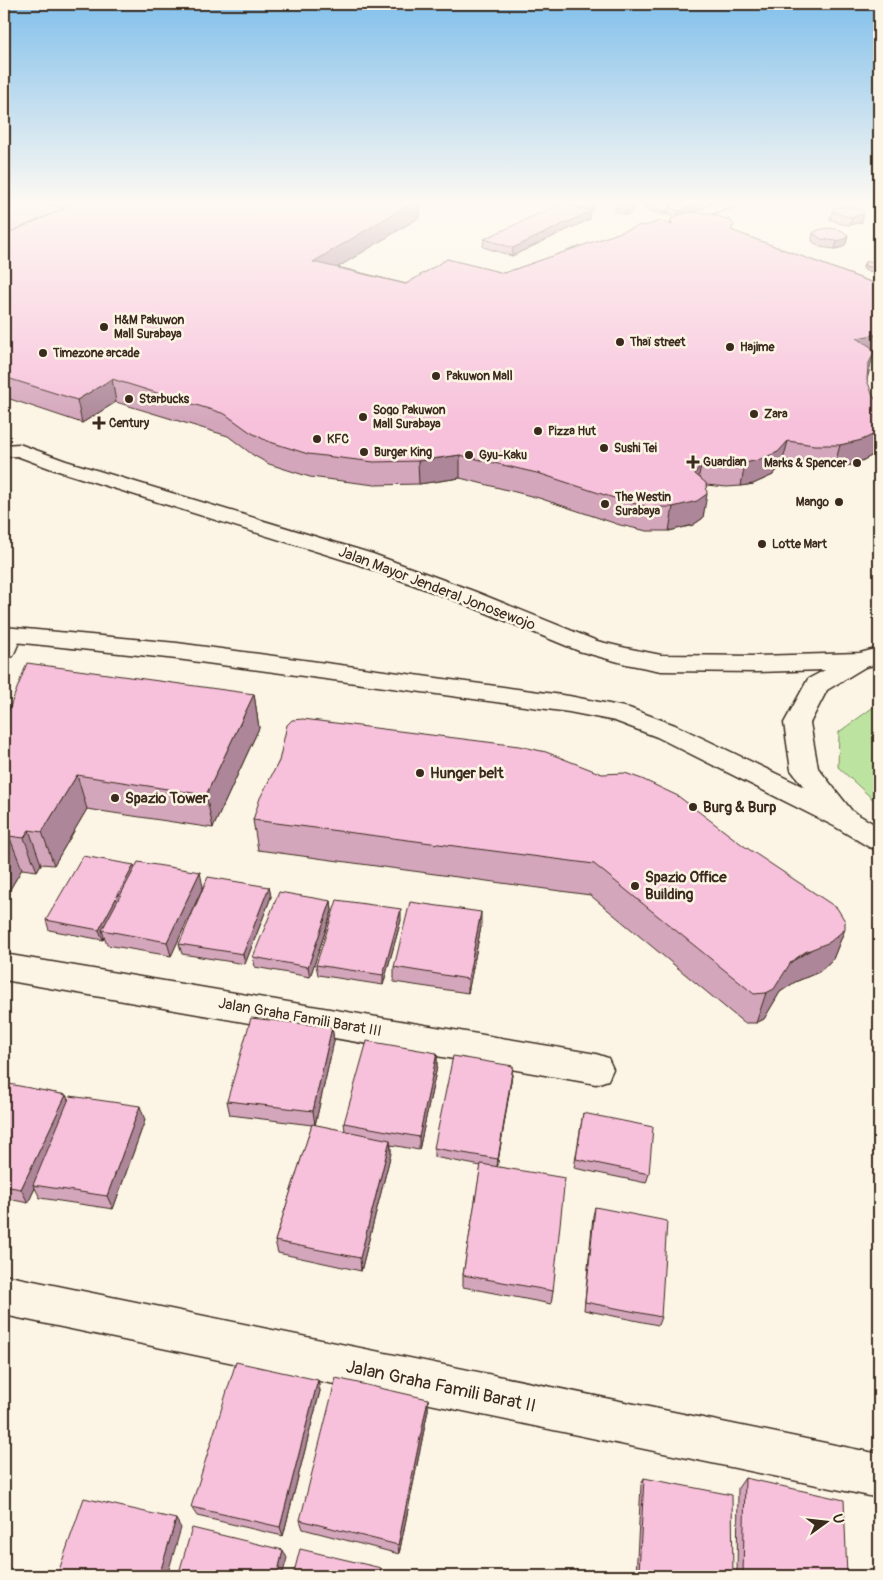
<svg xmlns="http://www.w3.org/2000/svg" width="883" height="1580" font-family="Pangolin,sans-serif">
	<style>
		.green { fill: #bce4a0; stroke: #7c875f }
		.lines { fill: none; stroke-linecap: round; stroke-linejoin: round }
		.minor-casing { stroke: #3b2a1e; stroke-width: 3 }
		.major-casing { stroke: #3b2a1e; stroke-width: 3 }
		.minor { fill: #fcf5e5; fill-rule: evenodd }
		.major { fill: #fcf5e5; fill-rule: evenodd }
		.wall { fill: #d4a6bc; stroke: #3b2a1e }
		.shaded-wall { fill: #ad8799; stroke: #3b2a1e }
		.building { fill: #f7c1db; stroke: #3b2a1e }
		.poi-dot { fill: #3b2a1e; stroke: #fcf5e5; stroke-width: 2 }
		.labels { text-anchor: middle; stroke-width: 5; stroke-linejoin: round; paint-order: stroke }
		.far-poi-label { font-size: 12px; font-weight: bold; fill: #3b2a1e; stroke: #fcf5e5; text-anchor: start }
		.street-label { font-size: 15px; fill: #3b2a1e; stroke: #fcf5e5 }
		.poi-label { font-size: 15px; font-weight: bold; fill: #3b2a1e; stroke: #fcf5e5; text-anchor: start }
		.near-street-label { font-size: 18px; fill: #3b2a1e; stroke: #fcf5e5 }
	</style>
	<rect width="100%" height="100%" fill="#fcf5e5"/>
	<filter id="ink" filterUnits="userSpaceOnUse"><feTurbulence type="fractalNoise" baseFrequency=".02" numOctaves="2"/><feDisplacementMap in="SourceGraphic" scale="10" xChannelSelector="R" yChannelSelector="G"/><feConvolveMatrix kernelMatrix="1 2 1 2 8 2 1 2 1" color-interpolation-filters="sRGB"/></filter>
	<g filter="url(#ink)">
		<polygon class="green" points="879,703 879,805 838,767 839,732"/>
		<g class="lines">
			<defs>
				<g id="minor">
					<polygon points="724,201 744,201 742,204 692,220 682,220 680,217 682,214"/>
					<polygon points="10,628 18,630 22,635 13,656 4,659 4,629"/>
					<polygon points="4,954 596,1054 608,1058 613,1069 608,1080 596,1084 4,980"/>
					<polygon points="4,1275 879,1454 879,1498 4,1315"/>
				</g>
				<polygon id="major" points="19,444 66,461 373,554 476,592 597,641 626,648 661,655 757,656 860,653 879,648 879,664 865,667 827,690 810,723 818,768 852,811 879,827 879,850 869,847 834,826 657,737 615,721 569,712 177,659 4,641 4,627 177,643 569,696 629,708 675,725 804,787 791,770 784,723 808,679 825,670 757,672 661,671 626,664 579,651 460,602 357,564 52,469 17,456 4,457 4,445"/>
			</defs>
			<use href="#minor" class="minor-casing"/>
			<use href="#major" class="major-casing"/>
			<use href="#minor" class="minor"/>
			<use href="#major" class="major"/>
		</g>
		<g class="wall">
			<polygon points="4,201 420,201 420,217 338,267 406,284 504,273 645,226 670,225 671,220 674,217 668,215 668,214 664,215 644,209 645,205 653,203 650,202 650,201 711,201 710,205 692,212 733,231 873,355 867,380 878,449 873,455 856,464 834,468 809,468 782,464 773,475 753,484 741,486 727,487 706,485 703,518 693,525 669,531 647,531 620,525 539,498 460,478 419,484 375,485 310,477 269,464 253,455 228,436 116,402 82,423 4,397"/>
			<polygon points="572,205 593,210 590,211 590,219 512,256 483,247 484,239 572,206"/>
			<polygon points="615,207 632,212 626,215 615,211"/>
			<polygon points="833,209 862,222 850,225 841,224 830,219"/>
			<polygon points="813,233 848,235 846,243 843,247 835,249 820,247 812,241"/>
			<polygon points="864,264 879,265 877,272 866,271 863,268"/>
			<polygon points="254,694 259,728 213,828 87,809 54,865 41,864 37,871 22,869 9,891 4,890 4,722"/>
			<polygon points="279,761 845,929 833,959 819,972 795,982 780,992 764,1019 756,1023 744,1023 590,895 258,850 253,820"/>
			<polygon points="134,865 135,868 203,887 171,956 107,945 104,937 103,940 49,930 46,920"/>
			<polygon points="269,887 271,897 245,964 182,954 179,944"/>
			<polygon points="331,901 332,911 310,977 255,967 253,957"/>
			<polygon points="401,920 383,985 318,975 316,965"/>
			<polygon points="481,927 468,993 394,982 394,967"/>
			<polygon points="332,1027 334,1041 315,1125 345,1131 344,1123 437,1053 437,1067 419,1150 391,1145 391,1153 361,1271 278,1253 275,1241 312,1125 230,1115 227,1101"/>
			<polygon points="512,1075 497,1167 553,1291 551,1304 463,1287 463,1275 481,1166 434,1157 434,1148"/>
			<polygon points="4,1084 66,1095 69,1101 145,1120 113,1209 40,1198 35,1188 28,1203 4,1198"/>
			<polygon points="583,1113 649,1174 646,1183 574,1168"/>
			<polygon points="595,1207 661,1317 658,1325 584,1310 593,1216"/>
			<polygon points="318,1380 320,1391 283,1536 197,1516 191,1507"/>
			<polygon points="428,1399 428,1410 399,1554 303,1529 300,1520"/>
			<polygon points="644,1478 733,1576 636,1576 641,1485"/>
			<polygon points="745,1478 847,1576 737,1576 738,1488"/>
		</g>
		<g class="shaded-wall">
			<polygon points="413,201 420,201 420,217 314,282 313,262"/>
			<polygon points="704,201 711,201 710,205 678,218 679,211"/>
			<polygon points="594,206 593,210 587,213 587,209"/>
			<polygon points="632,208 632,212 626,215 626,211"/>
			<polygon points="668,210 668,214 664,215 664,211"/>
			<polygon points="591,211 590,219 512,256 513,248"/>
			<polygon points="864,214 862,222 850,225 852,217"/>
			<polygon points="848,235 846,243 843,247 835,249 837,241"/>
			<polygon points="879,334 879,354 873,355 868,375 862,387 857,338"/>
			<polygon points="112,379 116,402 82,423 77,400"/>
			<polygon points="879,432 879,446 878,449 873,455 856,464 834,468 840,445"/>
			<polygon points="788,441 782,464 773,475 753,484 741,486 745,463"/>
			<polygon points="460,455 460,478 419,484 418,461"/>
			<polygon points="702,461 697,484 695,474"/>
			<polygon points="707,494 703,518 693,525 669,531 673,507"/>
			<polygon points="254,694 259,728 213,828 206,795"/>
			<polygon points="77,775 87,809 54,865 42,832"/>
			<polygon points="29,830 41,864 37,871 24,838"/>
			<polygon points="9,836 22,869 9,891 4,878 4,843"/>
			<polygon points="134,865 137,875 102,930 104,937 103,940 99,930"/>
			<polygon points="200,872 203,887 171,956 167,942"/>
			<polygon points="269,887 271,897 245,964 243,954"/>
			<polygon points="331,901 332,911 310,977 308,967"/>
			<polygon points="401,909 401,920 383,985 383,975"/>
			<polygon points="481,912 481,927 468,993 468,979"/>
			<polygon points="845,929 833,959 819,972 795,982 780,992 764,1019 756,1023 766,993 791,962"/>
			<polygon points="332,1027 334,1041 315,1125 313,1111"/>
			<polygon points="437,1053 437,1067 419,1150 419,1137"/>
			<polygon points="513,1066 512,1075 497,1168 498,1159"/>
			<polygon points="66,1095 72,1109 33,1185 35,1188 28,1203 21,1189"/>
			<polygon points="140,1106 145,1120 113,1209 107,1196"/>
			<polygon points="390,1140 391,1153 361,1271 360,1258"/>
			<polygon points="318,1380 320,1391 283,1536 280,1527"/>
			<polygon points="428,1399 428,1410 399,1554 398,1545"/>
			<polygon points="176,1519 181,1528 167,1576 159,1576"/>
			<polygon points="283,1550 287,1558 282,1576 277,1576"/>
			<polygon points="381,1568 382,1576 379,1576"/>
		</g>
		<g class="building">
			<polygon points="4,201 35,201 65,208 4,235"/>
			<polygon points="55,201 415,201 313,262 406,284 447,259 504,273 641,225 645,226 661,221 672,225 671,220 678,215 692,212 707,213 730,220 734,225 731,230 879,285 879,334 857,338 871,347 874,353 868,365 867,380 873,396 879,404 879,432 862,440 840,445 814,445 788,441 778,452 758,460 745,463 731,464 702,461 695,474 706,483 707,494 697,501 673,507 650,507 623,501 541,474 460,455 418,461 374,462 308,454 267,441 250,432 225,414 112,379 77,400 4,377 4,235 72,205"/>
			<polygon points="670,201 704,201 679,211 669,207 678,203"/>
			<polygon points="579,202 594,206 587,209 572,205"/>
			<polygon points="658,202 672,206 669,207 668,210 664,211 645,205"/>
			<polygon points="562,203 591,211 513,248 484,239"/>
			<polygon points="622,205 632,208 626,211 615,207"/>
			<polygon points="837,207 852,207 863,211 864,214 852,217 843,216 832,211 833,209"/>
			<polygon points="828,228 841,230 848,235 845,239 837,241 821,239 813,233 818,230"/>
			<polygon points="870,261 879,265 878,267 867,267 864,264 865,262"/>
			<polygon points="27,663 254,694 206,795 77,775 42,832 29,830 24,838 9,836 4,843 4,722"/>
			<polygon points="303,719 519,746 546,752 602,774 625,773 642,779 678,796 744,846 837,908 845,921 845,929 830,942 805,952 791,962 774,989 766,993 754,994 594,864 253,820 260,798 279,761 287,725 292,720"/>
			<polygon points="83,856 134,865 99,930 46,920"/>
			<polygon points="138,862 200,872 167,942 102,930"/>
			<polygon points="208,877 269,887 243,954 179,944"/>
			<polygon points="279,892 331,901 308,967 253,957"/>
			<polygon points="337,900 401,909 383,975 316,965"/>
			<polygon points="410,902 481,912 468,979 394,967"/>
			<polygon points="251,1018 332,1027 313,1111 227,1101"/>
			<polygon points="367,1041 437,1053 419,1137 344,1123"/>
			<polygon points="453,1056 513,1066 498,1159 434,1148"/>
			<polygon points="4,1083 66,1095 21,1189 4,1186"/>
			<polygon points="70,1096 140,1106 107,1196 33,1185"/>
			<polygon points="583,1113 653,1127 649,1174 576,1159"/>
			<polygon points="312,1124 390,1140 360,1258 275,1241"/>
			<polygon points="481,1164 565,1178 553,1291 463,1275"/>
			<polygon points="595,1207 667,1221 661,1317 585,1302"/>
			<polygon points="236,1362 318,1380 280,1527 191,1507"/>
			<polygon points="336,1378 428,1399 398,1545 300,1520"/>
			<polygon points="644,1478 732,1495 733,1576 655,1576 639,1573"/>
			<polygon points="745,1478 844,1500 847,1576 743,1576"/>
			<polygon points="84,1498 176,1519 159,1576 57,1576"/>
			<polygon points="192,1528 283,1550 277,1576 178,1576"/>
			<polygon points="300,1549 381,1568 379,1576 293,1576"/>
		</g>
	</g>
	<linearGradient id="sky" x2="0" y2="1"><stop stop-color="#83c0eb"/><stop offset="0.48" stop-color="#fefaf3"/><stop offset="1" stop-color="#fefaf3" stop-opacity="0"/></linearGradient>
	<rect width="883" height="422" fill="url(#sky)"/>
	<g class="poi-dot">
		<circle cx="104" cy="327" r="5"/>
		<circle cx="620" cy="342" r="5"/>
		<circle cx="730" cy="347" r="5"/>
		<circle cx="43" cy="353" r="5"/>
		<circle cx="436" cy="376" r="5"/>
		<circle cx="129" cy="399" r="5"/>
		<circle cx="754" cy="414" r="5"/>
		<circle cx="363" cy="417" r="5"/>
		<path d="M96.5 415.5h5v5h5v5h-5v5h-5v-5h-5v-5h5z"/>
		<circle cx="538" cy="431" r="5"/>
		<circle cx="317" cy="439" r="5"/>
		<circle cx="604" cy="448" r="5"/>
		<circle cx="364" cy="452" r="5"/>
		<circle cx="469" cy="455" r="5"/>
		<path d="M690.5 454.5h5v5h5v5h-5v5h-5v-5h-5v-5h5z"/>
		<circle cx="857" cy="463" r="5"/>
		<circle cx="839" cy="502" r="5"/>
		<circle cx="605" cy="504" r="5"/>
		<circle cx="762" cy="544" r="5"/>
		<circle cx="420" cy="773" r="5"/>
		<circle cx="115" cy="798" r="5"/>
		<circle cx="693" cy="807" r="5"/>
		<circle cx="635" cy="886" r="5"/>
	</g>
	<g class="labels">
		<g class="far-poi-label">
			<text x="114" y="324">H&amp;M Pakuwon<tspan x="114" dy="14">Mall Surabaya</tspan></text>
			<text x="630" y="346">Thaï street</text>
			<text x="740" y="351">Hajime</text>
			<text x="53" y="357">Timezone arcade</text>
			<text x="446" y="380">Pakuwon Mall</text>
			<text x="139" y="403">Starbucks</text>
			<text x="373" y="414">Sogo Pakuwon<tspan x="373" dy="14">Mall Surabaya</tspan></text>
			<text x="764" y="418">Zara</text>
			<text x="109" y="427">Century</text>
			<text x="548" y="435">Pizza Hut</text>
			<text x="327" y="443">KFC</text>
			<text x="614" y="452">Sushi Tei</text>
			<text x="374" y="456">Burger King</text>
			<text x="479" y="459">Gyu-Kaku</text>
			<text x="703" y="466">Guardian</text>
			<text x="847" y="467" text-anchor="end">Marks &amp; Spencer</text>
			<text x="615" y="501">The Westin<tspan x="615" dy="14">Surabaya</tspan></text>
			<text x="829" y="506" text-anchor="end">Mango</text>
			<text x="772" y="548">Lotte Mart</text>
		</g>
		<g class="street-label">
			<text transform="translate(437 588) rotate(21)" y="5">Jalan Mayor Jenderal Jonosewojo</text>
			<text transform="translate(300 1017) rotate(10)" y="5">Jalan Graha Famili Barat III</text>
		</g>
		<g class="poi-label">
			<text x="430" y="778">Hunger belt</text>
			<text x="125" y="803">Spazio Tower</text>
			<text x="703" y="812">Burg &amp; Burp</text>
			<text x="645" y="882">Spazio Office<tspan x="645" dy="17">Building</tspan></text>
		</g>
		<g class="near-street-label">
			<text transform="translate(441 1386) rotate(12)" y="6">Jalan Graha Famili Barat II</text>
		</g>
	</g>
	<rect width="883" height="1580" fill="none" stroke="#fcf5e5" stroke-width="20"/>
	<rect x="10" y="10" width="863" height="1560" fill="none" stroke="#3b2a1e" stroke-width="2" filter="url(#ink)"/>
	<g transform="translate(826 1522) rotate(75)" stroke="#fcf5e5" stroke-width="4" paint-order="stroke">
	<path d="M0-4L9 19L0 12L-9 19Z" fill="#3b2a1e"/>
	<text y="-8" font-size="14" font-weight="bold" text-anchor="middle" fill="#3b2a1e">U</text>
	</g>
</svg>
